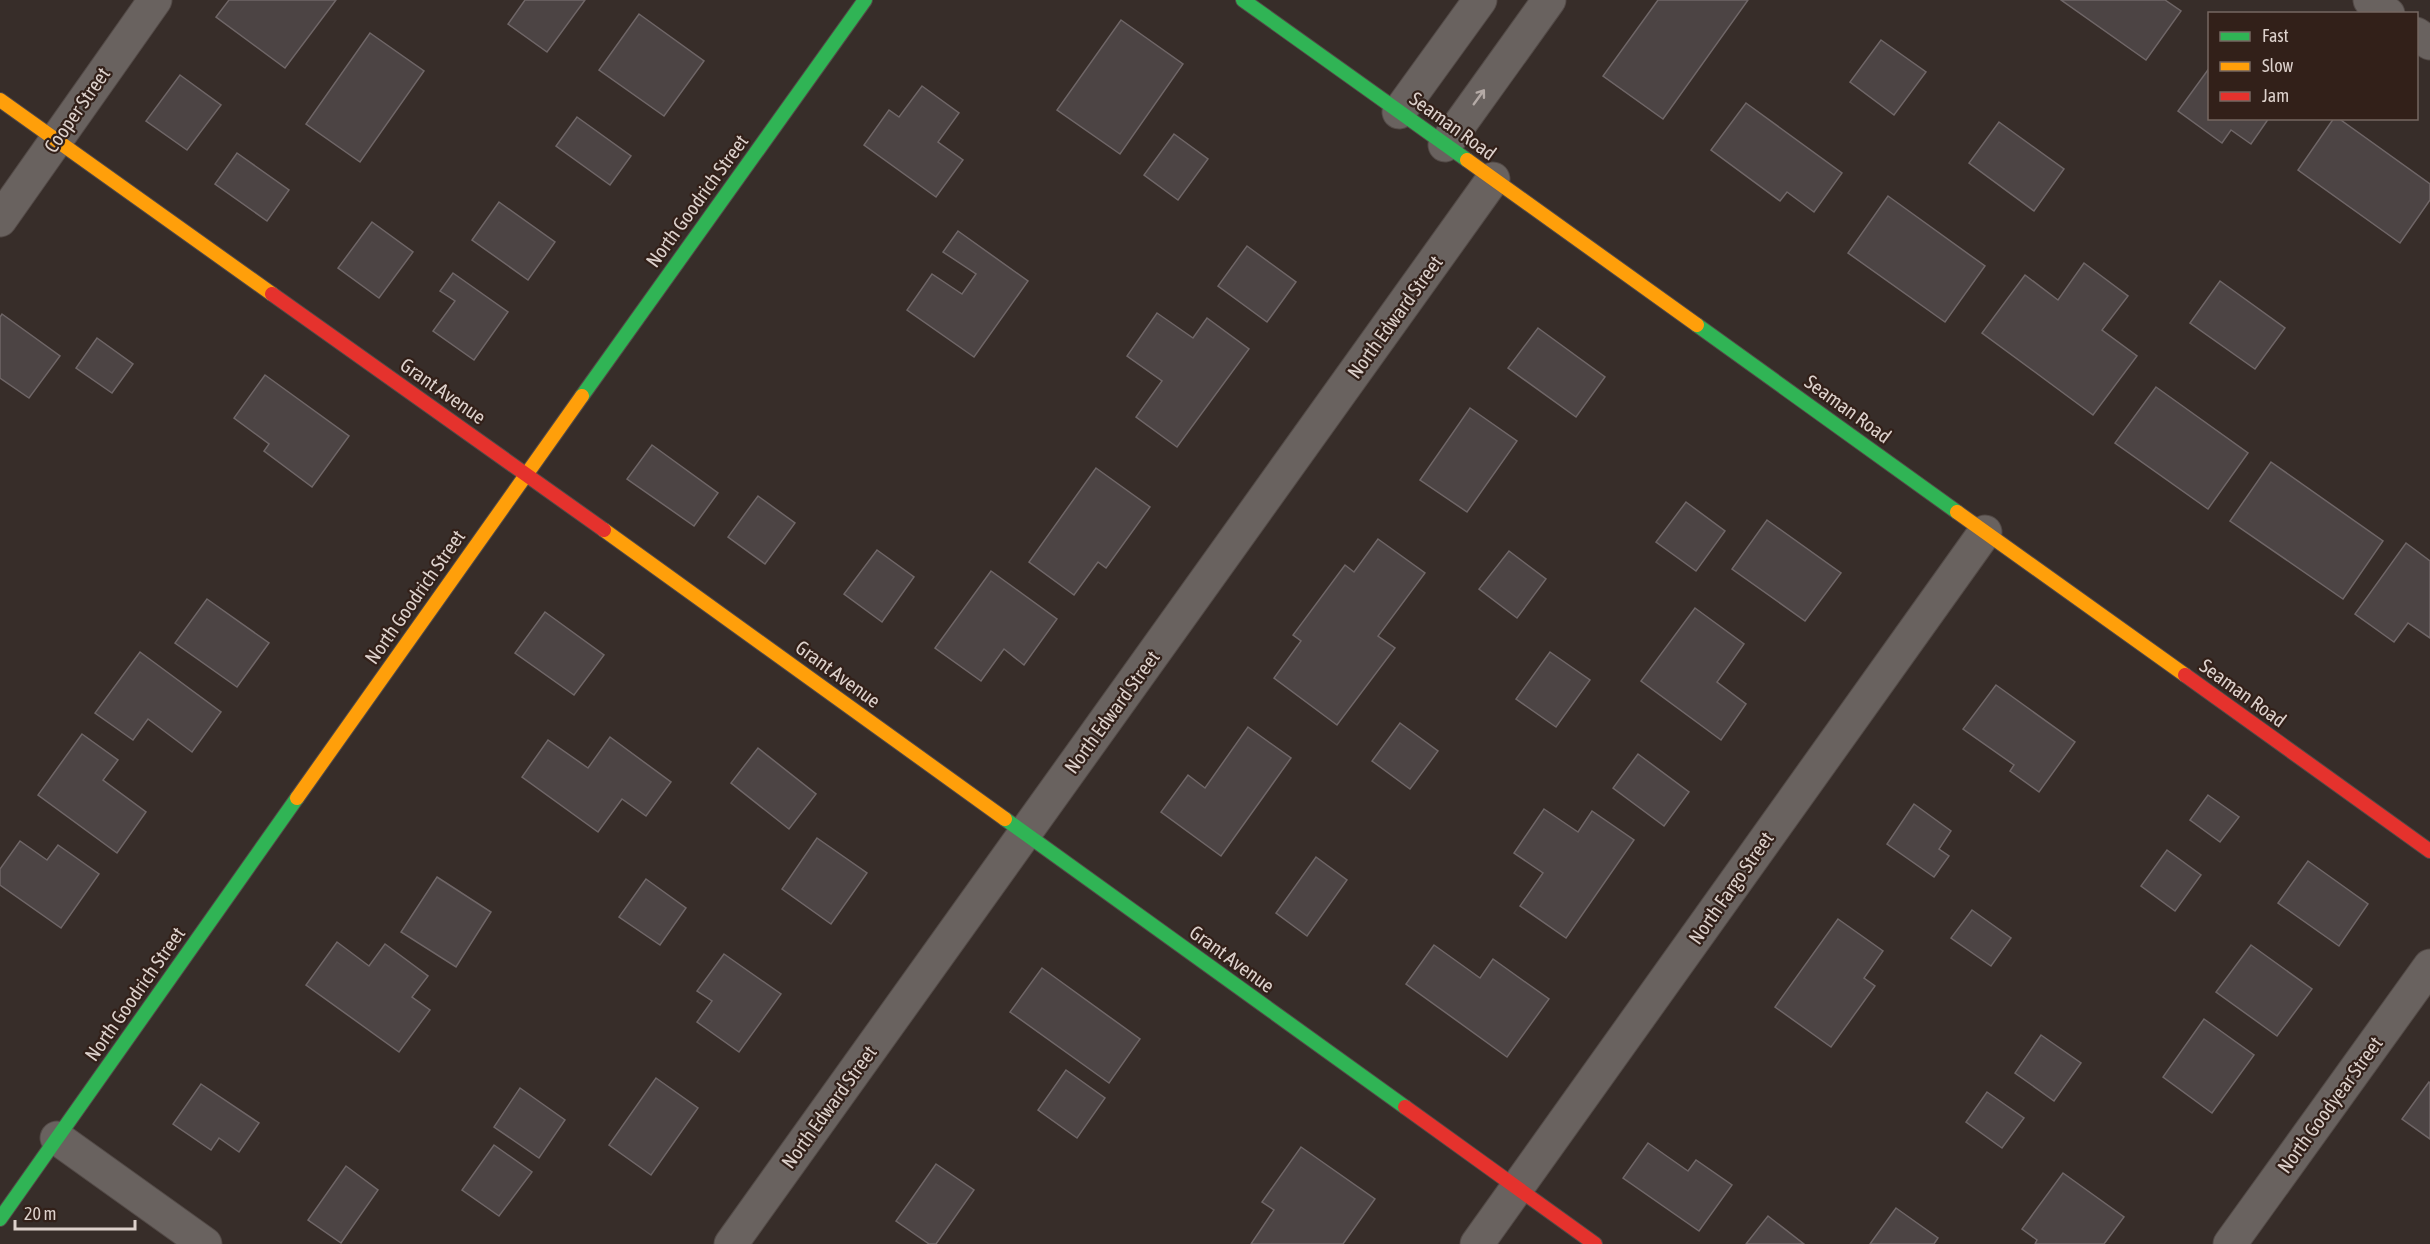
<svg xmlns="http://www.w3.org/2000/svg" width="2430" height="1244" font-family="'Asap Condensed',sans-serif">
	<style>
		.building { fill: #4c4444; stroke: #6f6667; stroke-width: 1.5 }
		.lines { fill: none; stroke-linecap: round; stroke-linejoin: round }
		.street-casing { stroke: #534a47; stroke-width: 35 }
		.fast-casing { stroke: #534a47; stroke-width: 16 }
		.slow-casing { stroke: #534a47; stroke-width: 16 }
		.jam-casing { stroke: #534a47; stroke-width: 16 }
		.street { stroke: #69625f; stroke-width: 33 }
		.fast { stroke: #30b455; stroke-width: 14 }
		.slow { stroke: #ff9f0a; stroke-width: 14 }
		.jam { stroke: #e5322d; stroke-width: 14 }
		.oneway { stroke: #b4aaa6 }
		.labels { text-anchor: middle; stroke-width: 4.5; stroke-linejoin: round; paint-order: stroke }
		.street-label { font-size: 20px; fill: #ddd1cc; stroke: #322019 }
	</style>
	<rect width="100%" height="100%" fill="#372d29"/>
	<g class="building">
		<polygon points="229,0 336,0 285,68 216,17"/>
		<polygon points="525,0 585,0 547,52 508,24"/>
		<polygon points="1658,0 1748,0 1663,119 1603,76"/>
		<polygon points="2061,0 2165,0 2181,11 2146,60"/>
		<polygon points="639,14 704,61 664,116 599,70"/>
		<polygon points="1121,20 1183,64 1120,154 1057,110"/>
		<polygon points="370,33 424,71 360,162 306,124"/>
		<polygon points="1881,40 1926,72 1894,115 1850,82"/>
		<polygon points="2210,67 2210,118 2269,118 2251,144 2231,130 2222,143 2178,111"/>
		<polygon points="180,75 221,105 187,150 146,121"/>
		<polygon points="922,86 959,113 938,142 963,160 936,197 864,145 889,110 899,117"/>
		<polygon points="1746,103 1842,173 1814,212 1787,192 1780,201 1711,150"/>
		<polygon points="577,117 631,156 610,185 556,146"/>
		<polygon points="2334,118 2338,118 2430,184 2430,200 2400,243 2298,170"/>
		<polygon points="1999,122 2064,169 2034,211 1969,163"/>
		<polygon points="1174,134 1208,159 1178,200 1144,175"/>
		<polygon points="237,153 289,190 267,221 215,184"/>
		<polygon points="1888,196 1985,266 1945,322 1848,253"/>
		<polygon points="499,202 555,242 528,280 472,240"/>
		<polygon points="372,222 413,252 379,298 338,268"/>
		<polygon points="958,231 1028,281 974,357 907,310 932,274 962,294 976,274 943,252"/>
		<polygon points="1247,246 1296,282 1267,322 1218,286"/>
		<polygon points="2084,263 2128,296 2102,330 2137,356 2093,415 1982,333 2025,275 2058,300"/>
		<polygon points="453,273 508,312 474,360 433,331 455,301 440,291"/>
		<polygon points="2220,281 2285,328 2255,369 2190,323"/>
		<polygon points="1157,313 1193,338 1207,318 1249,349 1177,447 1136,417 1162,381 1127,356"/>
		<polygon points="2,314 60,356 29,398 0,378 0,317"/>
		<polygon points="1538,328 1605,377 1576,417 1508,368"/>
		<polygon points="97,338 133,364 112,393 76,368"/>
		<polygon points="265,375 349,436 312,487 264,451 269,444 234,418"/>
		<polygon points="2156,387 2248,453 2208,509 2115,443"/>
		<polygon points="1470,408 1517,441 1467,512 1420,480"/>
		<polygon points="652,445 718,493 694,526 627,479"/>
		<polygon points="2271,462 2383,541 2343,599 2230,521"/>
		<polygon points="1096,468 1150,507 1106,568 1098,562 1074,595 1029,562"/>
		<polygon points="758,496 795,523 765,564 728,537"/>
		<polygon points="1686,502 1725,531 1696,571 1656,542"/>
		<polygon points="1767,520 1841,573 1805,621 1732,569"/>
		<polygon points="1378,539 1425,573 1378,636 1395,648 1337,725 1274,678 1301,641 1293,635 1345,565 1354,572"/>
		<polygon points="2406,543 2430,561 2430,638 2408,623 2394,642 2355,614"/>
		<polygon points="877,550 914,577 882,622 844,594"/>
		<polygon points="1509,551 1546,579 1517,618 1479,589"/>
		<polygon points="991,571 1057,619 1024,665 1004,649 981,681 935,648"/>
		<polygon points="207,599 269,643 237,687 175,643"/>
		<polygon points="1695,608 1744,644 1717,682 1746,704 1721,740 1641,681"/>
		<polygon points="545,612 604,655 574,695 515,653"/>
		<polygon points="140,652 221,712 192,752 148,719 133,740 95,713"/>
		<polygon points="1550,652 1590,680 1556,727 1516,699"/>
		<polygon points="1996,685 2075,742 2039,792 2010,771 2014,765 1963,729"/>
		<polygon points="1400,723 1438,751 1410,789 1372,761"/>
		<polygon points="1248,727 1291,758 1221,856 1161,812 1188,775 1205,788"/>
		<polygon points="82,734 118,760 103,780 146,812 117,853 38,795"/>
		<polygon points="610,737 671,782 646,816 622,799 598,832 522,777 548,740 588,768"/>
		<polygon points="758,748 816,794 789,829 731,783"/>
		<polygon points="1638,754 1689,792 1664,826 1613,788"/>
		<polygon points="2208,795 2239,817 2220,842 2190,820"/>
		<polygon points="1914,804 1951,831 1939,849 1949,856 1934,877 1887,844"/>
		<polygon points="1544,809 1578,832 1592,811 1634,840 1566,938 1520,906 1543,873 1514,853"/>
		<polygon points="817,838 867,873 831,924 782,889"/>
		<polygon points="20,841 47,860 58,845 99,874 61,928 0,885 0,869"/>
		<polygon points="2167,850 2201,875 2175,911 2141,886"/>
		<polygon points="1316,857 1347,880 1307,936 1276,913"/>
		<polygon points="2308,861 2368,904 2339,946 2278,903"/>
		<polygon points="437,877 491,912 456,967 401,932"/>
		<polygon points="646,879 686,908 660,945 619,917"/>
		<polygon points="1972,910 2011,938 1991,966 1951,938"/>
		<polygon points="1838,919 1883,951 1864,978 1875,986 1831,1047 1775,1007"/>
		<polygon points="337,942 369,966 385,944 428,976 412,997 430,1010 399,1052 306,985"/>
		<polygon points="1434,945 1480,978 1493,959 1549,999 1507,1057 1406,984"/>
		<polygon points="2251,945 2312,989 2277,1036 2216,992"/>
		<polygon points="724,954 781,994 739,1052 697,1022 712,1001 697,991"/>
		<polygon points="1042,968 1140,1039 1109,1083 1010,1012"/>
		<polygon points="2204,1019 2254,1055 2212,1113 2163,1077"/>
		<polygon points="2041,1035 2081,1063 2054,1101 2015,1073"/>
		<polygon points="1066,1070 1105,1098 1077,1138 1038,1110"/>
		<polygon points="656,1078 698,1108 651,1175 609,1145"/>
		<polygon points="2429,1082 2430,1083 2430,1139 2402,1119"/>
		<polygon points="201,1084 259,1123 239,1152 219,1138 211,1150 173,1124"/>
		<polygon points="520,1088 565,1120 539,1158 494,1127"/>
		<polygon points="1987,1092 2024,1118 2002,1148 1966,1122"/>
		<polygon points="1648,1143 1688,1171 1696,1160 1732,1185 1699,1231 1623,1178"/>
		<polygon points="494,1145 532,1172 499,1216 462,1190"/>
		<polygon points="1301,1147 1375,1199 1343,1244 1251,1244 1274,1210 1262,1202"/>
		<polygon points="936,1164 974,1190 936,1244 929,1244 896,1221"/>
		<polygon points="346,1166 378,1190 341,1243 308,1220"/>
		<polygon points="2063,1173 2124,1217 2104,1244 2035,1244 2037,1240 2022,1229"/>
		<polygon points="1896,1208 1938,1238 1934,1244 1870,1244"/>
		<polygon points="1768,1216 1804,1244 1746,1244"/>
	</g>
	<g class="lines">
		<defs>
			<g id="street">
				<polyline points="2370,0 2388,14"/>
				<polyline points="2416,34 2430,43"/>
				<polyline points="1399,112 1480,0"/>
				<polyline points="1445,145 1549,0"/>
				<polyline points="0,220 155,0"/>
				<polyline points="57,1138 205,1244"/>
				<polyline points="731,1244 1493,179"/>
				<polyline points="1477,1244 1985,532"/>
				<polyline points="2230,1244 2430,966"/>
			</g>
			<g id="fast">
				<polyline points="1243,0 1467,160"/>
				<polyline points="1697,325 1957,512"/>
				<polyline points="582,396 865,0"/>
				<polyline points="1005,819 1405,1107"/>
				<polyline points="0,1219 297,798"/>
			</g>
			<g id="slow">
				<polyline points="0,100 272,294"/>
				<polyline points="1467,160 1697,325"/>
				<polyline points="1957,512 2185,675"/>
				<polyline points="604,530 1005,819"/>
				<polyline points="297,798 582,396"/>
			</g>
			<g id="jam">
				<polyline points="272,294 604,530"/>
				<polyline points="2185,675 2430,851"/>
				<polyline points="1405,1107 1595,1244"/>
			</g>
		</defs>
		<use href="#street" class="street-casing"/>
		<use href="#fast" class="fast-casing"/>
		<use href="#slow" class="slow-casing"/>
		<use href="#jam" class="jam-casing"/>
		<use href="#street" class="street"/>
		<use href="#fast" class="fast"/>
		<use href="#slow" class="slow"/>
		<use href="#jam" class="jam"/>
	</g>
	<defs><path id="oneway-shaft" d="M-6 0H5M1.5-3L5.5 0L1.5 3" fill="none" stroke-width="1.6" stroke-linecap="round" stroke-linejoin="round" transform="scale(1.5)"/></defs>
	<use class="oneway" href="#oneway-shaft" transform="translate(1479 97) rotate(-54)"/>
	<g class="labels">
		<g class="street-label">
			<text transform="translate(77 110) rotate(-55)" y="7">Cooper Street</text>
			<text transform="translate(1453 126) rotate(36)" y="7">Seaman Road</text>
			<text transform="translate(697 201) rotate(-54)" y="7">North Goodrich Street</text>
			<text transform="translate(1395 317) rotate(-54)" y="7">North Edward Street</text>
			<text transform="translate(443 391) rotate(35)" y="7">Grant Avenue</text>
			<text transform="translate(1848 409) rotate(36)" y="7">Seaman Road</text>
			<text transform="translate(415 597) rotate(-55)" y="7">North Goodrich Street</text>
			<text transform="translate(838 674) rotate(36)" y="7">Grant Avenue</text>
			<text transform="translate(2243 693) rotate(36)" y="7">Seaman Road</text>
			<text transform="translate(1112 712) rotate(-54)" y="7">North Edward Street</text>
			<text transform="translate(1731 888) rotate(-55)" y="7">North Fargo Street</text>
			<text transform="translate(1232 959) rotate(36)" y="7">Grant Avenue</text>
			<text transform="translate(135 994) rotate(-55)" y="7">North Goodrich Street</text>
			<text transform="translate(2330 1105) rotate(-54)" y="7">North Goodyear Street</text>
			<text transform="translate(829 1107) rotate(-54)" y="7">North Edward Street</text>
		</g>
	</g>
	<rect x="2208" y="12" width="210" height="108" fill="#322019" stroke="#766761" stroke-width="1.5"/>
	<rect x="2220" y="32" width="30" height="9" fill="#30b455" stroke="#766761" stroke-width="1.5"/>
	<text x="2262" y="42" font-size="18" fill="#ddd1cc">Fast</text>
	<rect x="2220" y="62" width="30" height="9" fill="#ff9f0a" stroke="#766761" stroke-width="1.5"/>
	<text x="2262" y="72" font-size="18" fill="#ddd1cc">Slow</text>
	<rect x="2220" y="92" width="30" height="9" fill="#e5322d" stroke="#766761" stroke-width="1.5"/>
	<text x="2262" y="102" font-size="18" fill="#ddd1cc">Jam</text>
	<path d="M15 1220v9h120v-9" fill="none" stroke="#ddd1cc" stroke-width="3"/>
	<text x="24" y="1220" font-size="18" fill="#ddd1cc" stroke="#322019" stroke-width="4.5" paint-order="stroke">20 m</text>
</svg>
